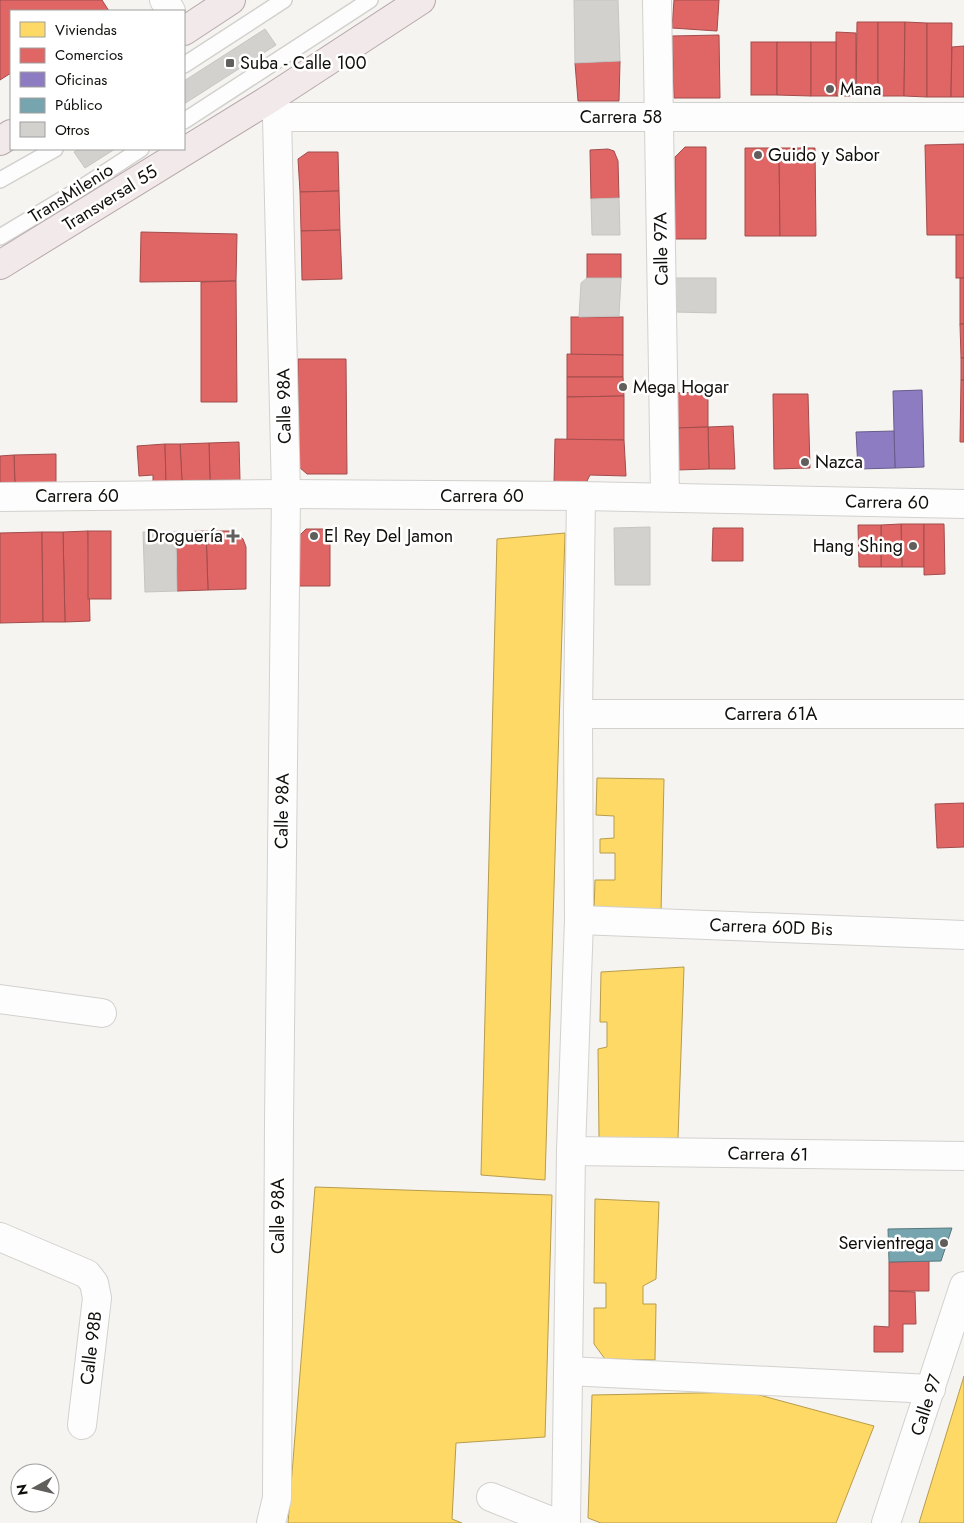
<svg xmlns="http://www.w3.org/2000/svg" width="964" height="1523" font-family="Jost,sans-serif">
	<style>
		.homes { fill: #ffd966; stroke: #b79c4b }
		.shops { fill: #e06666; stroke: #a24c4b }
		.offices { fill: #8e7cc3; stroke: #685b8c }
		.public { fill: #76a5af; stroke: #57787e }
		.building { fill: #d3d1ce; stroke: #c6c5c2 }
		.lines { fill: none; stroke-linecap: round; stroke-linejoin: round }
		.service-casing { stroke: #d2d1ce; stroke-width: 18 }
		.minor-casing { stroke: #d2d1ce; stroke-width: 30 }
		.tertiary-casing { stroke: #d2d1ce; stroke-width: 30 }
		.primary-casing { stroke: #b7a8aa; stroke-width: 30 }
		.service { stroke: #fefdfd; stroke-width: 15 }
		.minor { stroke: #fefdfd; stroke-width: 28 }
		.tertiary { stroke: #fefdfd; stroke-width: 28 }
		.primary { stroke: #f2e9eb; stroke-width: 28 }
		.poi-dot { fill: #605f5c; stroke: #fff; stroke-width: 2 }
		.labels { text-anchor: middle; stroke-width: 5; stroke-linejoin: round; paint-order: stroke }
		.poi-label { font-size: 18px; fill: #100f0c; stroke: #fff; text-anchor: start }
		.street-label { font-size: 18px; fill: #100f0c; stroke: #fff }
	</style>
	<rect width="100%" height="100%" fill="#f5f4f0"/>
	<g class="homes">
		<polygon points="565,533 545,1180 481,1175 497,539"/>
		<polygon points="597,778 664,779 661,913 594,911 595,880 615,880 615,853 600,853 600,839 614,838 614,816 596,815"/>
		<polygon points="684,967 678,1138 610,1140 599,1137 598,1049 607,1047 607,1022 600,1022 601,972"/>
		<polygon points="315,1187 552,1195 545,1437 456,1443 452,1519 462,1523 288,1523"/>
		<polygon points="595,1199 659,1202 656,1279 643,1286 643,1304 656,1304 655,1360 605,1359 594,1344 594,1308 606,1308 606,1283 594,1283"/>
		<polygon points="964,1376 964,1523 919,1523"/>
		<polygon points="748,1392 874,1426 836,1523 601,1523 588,1518 592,1395"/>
	</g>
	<g class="shops">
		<polygon points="0,0 102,0 109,11 11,11 11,73 0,80"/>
		<polygon points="674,0 719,0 717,31 672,28"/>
		<polygon points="857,22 878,22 878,96 856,96"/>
		<polygon points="878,22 905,22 904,96 878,96"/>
		<polygon points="905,22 927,23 927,97 904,96"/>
		<polygon points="927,23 952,23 951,97 927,97"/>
		<polygon points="836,32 856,33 856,96 836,96"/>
		<polygon points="719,35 720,98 674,98 672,36"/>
		<rect x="751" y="42" width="26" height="53"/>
		<polygon points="777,42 811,42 811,96 777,95"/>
		<rect x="811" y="42" width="25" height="54"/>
		<polygon points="964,46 964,97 951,97 952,47"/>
		<polygon points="620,61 619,101 578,101 575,63"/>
		<polygon points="964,144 964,235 927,235 925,145"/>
		<polygon points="685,147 706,147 706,239 675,239 675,157"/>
		<polygon points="745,148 779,148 780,236 745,236"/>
		<polygon points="779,148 815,148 816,236 780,236"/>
		<polygon points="608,149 614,151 618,161 619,198 591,199 590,150"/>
		<polygon points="308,152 338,152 339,191 300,192 298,159"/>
		<polygon points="339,191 340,230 301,231 300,192"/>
		<polygon points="340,230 342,279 302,280 301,231"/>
		<polygon points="141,232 237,234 236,281 140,282"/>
		<rect x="956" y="235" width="8" height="43"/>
		<rect x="587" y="254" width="34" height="24"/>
		<rect x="960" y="278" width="4" height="46"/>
		<polygon points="236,281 237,402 201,402 201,282"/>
		<rect x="571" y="317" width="52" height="38"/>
		<polygon points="960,324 964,324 964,358 961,358"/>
		<polygon points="567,354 623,355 623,377 567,377"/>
		<rect x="961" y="358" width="3" height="22"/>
		<polygon points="298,359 346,359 347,474 307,474 299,467"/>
		<polygon points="567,377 623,377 624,396 567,397"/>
		<polygon points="961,380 964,380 964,442 960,442"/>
		<polygon points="708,392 708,427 676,428 674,393"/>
		<polygon points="773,394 808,394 810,468 774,469"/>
		<polygon points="624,396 624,440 567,440 567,397"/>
		<polygon points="733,426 735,469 709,469 708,427"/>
		<polygon points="708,427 709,469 677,470 676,428"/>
		<polygon points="555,439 624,440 626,476 590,475 585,485 554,483"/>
		<polygon points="239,442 240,480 210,480 209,443"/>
		<polygon points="209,443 210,480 182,481 180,444"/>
		<polygon points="165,444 166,482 153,482 153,475 139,476 137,446"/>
		<polygon points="165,444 180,444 182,481 166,482"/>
		<polygon points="56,454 56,487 15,487 14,455"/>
		<polygon points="14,455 15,487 0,488 0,456"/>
		<polygon points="901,524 924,524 924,567 902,567"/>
		<polygon points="901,524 902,567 881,567 881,525"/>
		<polygon points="924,524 944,524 945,574 924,575"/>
		<polygon points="858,525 881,525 881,567 859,567"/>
		<polygon points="713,528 743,528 743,561 712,561"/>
		<polygon points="306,529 330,529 330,586 299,586 298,537"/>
		<polygon points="88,531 90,621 65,622 63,532"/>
		<rect x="88" y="531" width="23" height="68"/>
		<polygon points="206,531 233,531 243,539 246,547 246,589 208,590"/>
		<polygon points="206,531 208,590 177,591 176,532"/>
		<polygon points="42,532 43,622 0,623 0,533"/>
		<polygon points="42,532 63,532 65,622 43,622"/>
		<polygon points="964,803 964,847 937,848 935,804"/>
		<polygon points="929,1261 929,1291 889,1291 889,1262"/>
		<polygon points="889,1291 915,1292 916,1324 903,1324 903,1352 874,1352 874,1326 889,1327"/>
	</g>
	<g class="offices">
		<polygon points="922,390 924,467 895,468 893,391"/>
		<polygon points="894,431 895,468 858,469 856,432"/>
	</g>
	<polygon class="public" points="952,1228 941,1261 889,1262 888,1229"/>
	<g class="building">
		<polygon points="574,0 618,0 620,61 575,63"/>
		<polygon points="265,29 276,45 184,104 184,81"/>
		<polygon points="79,149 115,149 85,168 74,152"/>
		<polygon points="619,198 620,235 592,235 591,199"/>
		<polygon points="587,278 621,278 619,316 579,317 581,283"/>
		<polygon points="675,278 716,278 716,313 675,312"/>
		<polygon points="650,527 650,585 615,585 614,528"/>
		<polygon points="143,532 176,532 177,591 145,592"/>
	</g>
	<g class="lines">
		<defs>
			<g id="service">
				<polyline points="184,65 284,0"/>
				<polyline points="184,121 370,0"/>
				<polyline points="0,180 55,149"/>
				<polyline points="0,237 78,190 141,149"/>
			</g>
			<g id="minor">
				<polyline points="164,0 171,11"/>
				<polyline points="657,0 665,497"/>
				<polyline points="268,100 277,117 286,494 279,1122 277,1498 271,1523"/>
				<polyline points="277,117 964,117"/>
				<polyline points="0,497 286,494 581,496 964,504"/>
				<polyline points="578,714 964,714"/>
				<polyline points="579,920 964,935"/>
				<polyline points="0,999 102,1013"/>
				<polyline points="571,1151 964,1156"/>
				<polyline points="0,1237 87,1274 94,1283 97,1298 82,1425"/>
				<polyline points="568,1371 931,1389"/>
				<polyline points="491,1497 556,1523"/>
				<polyline points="566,1523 571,1151 579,920 578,714 581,496"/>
			</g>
			<polyline id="tertiary" points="886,1523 964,1286"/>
			<g id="primary">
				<polyline points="184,31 231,0"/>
				<polyline points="0,141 11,134"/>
				<polyline points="0,265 268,100 421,0"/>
			</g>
		</defs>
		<use href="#service" class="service-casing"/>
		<use href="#minor" class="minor-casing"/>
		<use href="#tertiary" class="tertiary-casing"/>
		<use href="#primary" class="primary-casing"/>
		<use href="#service" class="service"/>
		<use href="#minor" class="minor"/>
		<use href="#tertiary" class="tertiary"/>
		<use href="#primary" class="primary"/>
	</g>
	<g class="poi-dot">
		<rect x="225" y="58" width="10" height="10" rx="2.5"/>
		<circle cx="830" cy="89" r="5"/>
		<circle cx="758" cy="155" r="5"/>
		<circle cx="623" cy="387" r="5"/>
		<circle cx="805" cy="462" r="5"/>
		<path d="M230.5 528.5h5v5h5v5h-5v5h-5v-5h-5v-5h5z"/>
		<circle cx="314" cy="536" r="5"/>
		<circle cx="913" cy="546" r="5"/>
		<circle cx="944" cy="1243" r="5"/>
	</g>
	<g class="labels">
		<g class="poi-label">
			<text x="240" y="69">Suba - Calle 100</text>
			<text x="840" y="95">Mana</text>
			<text x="768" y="161">Guido y Sabor</text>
			<text x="633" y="393">Mega Hogar</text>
			<text x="815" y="468">Nazca</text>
			<text x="223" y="542" text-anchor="end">Droguería</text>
			<text x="324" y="542">El Rey Del Jamon</text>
			<text x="903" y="552" text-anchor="end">Hang Shing</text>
			<text x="934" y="1249" text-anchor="end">Servientrega</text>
		</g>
		<g class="street-label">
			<text x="621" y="123">Carrera 58</text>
			<text transform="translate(71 193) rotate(-32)" y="6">TransMilenio</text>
			<text transform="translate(110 198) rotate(-32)" y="6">Transversal 55</text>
			<text transform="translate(661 249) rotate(-91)" y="6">Calle 97A</text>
			<text transform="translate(284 406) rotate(-91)" y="6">Calle 98A</text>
			<text x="77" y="502">Carrera 60</text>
			<text x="482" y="502">Carrera 60</text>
			<text transform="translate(887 502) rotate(1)" y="6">Carrera 60</text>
			<text x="771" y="720">Carrera 61A</text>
			<text transform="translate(282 811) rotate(-89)" y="6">Calle 98A</text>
			<text transform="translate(771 927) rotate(2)" y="6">Carrera 60D Bis</text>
			<text transform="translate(768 1154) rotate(1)" y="6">Carrera 61</text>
			<text transform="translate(278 1216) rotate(-90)" y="6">Calle 98A</text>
			<text transform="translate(91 1348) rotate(-83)" y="6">Calle 98B</text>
			<text transform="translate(926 1405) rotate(-72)" y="6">Calle 97</text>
		</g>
	</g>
	<rect x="10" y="10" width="175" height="140" fill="#ffffff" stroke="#9f9f9e"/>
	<rect x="20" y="22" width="25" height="15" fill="#ffd966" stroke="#9f9f9e"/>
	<text x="55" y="35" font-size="15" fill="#100f0c">Viviendas</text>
	<rect x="20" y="48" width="25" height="15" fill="#e06666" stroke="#9f9f9e"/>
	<text x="55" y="60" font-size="15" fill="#100f0c">Comercios</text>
	<rect x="20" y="72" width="25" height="15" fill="#8e7cc3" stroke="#9f9f9e"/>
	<text x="55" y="85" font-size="15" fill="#100f0c">Oficinas</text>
	<rect x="20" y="98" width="25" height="15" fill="#76a5af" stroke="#9f9f9e"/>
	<text x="55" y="110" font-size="15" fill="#100f0c">Público</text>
	<rect x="20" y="122" width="25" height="15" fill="#d3d1ce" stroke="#9f9f9e"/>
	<text x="55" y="135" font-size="15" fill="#100f0c">Otros</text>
	<g transform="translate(35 1488) rotate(262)"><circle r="24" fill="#ffffff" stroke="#9f9f9e"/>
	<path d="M0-4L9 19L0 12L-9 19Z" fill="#605f5c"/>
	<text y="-8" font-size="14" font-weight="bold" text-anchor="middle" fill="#100f0c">N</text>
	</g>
</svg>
